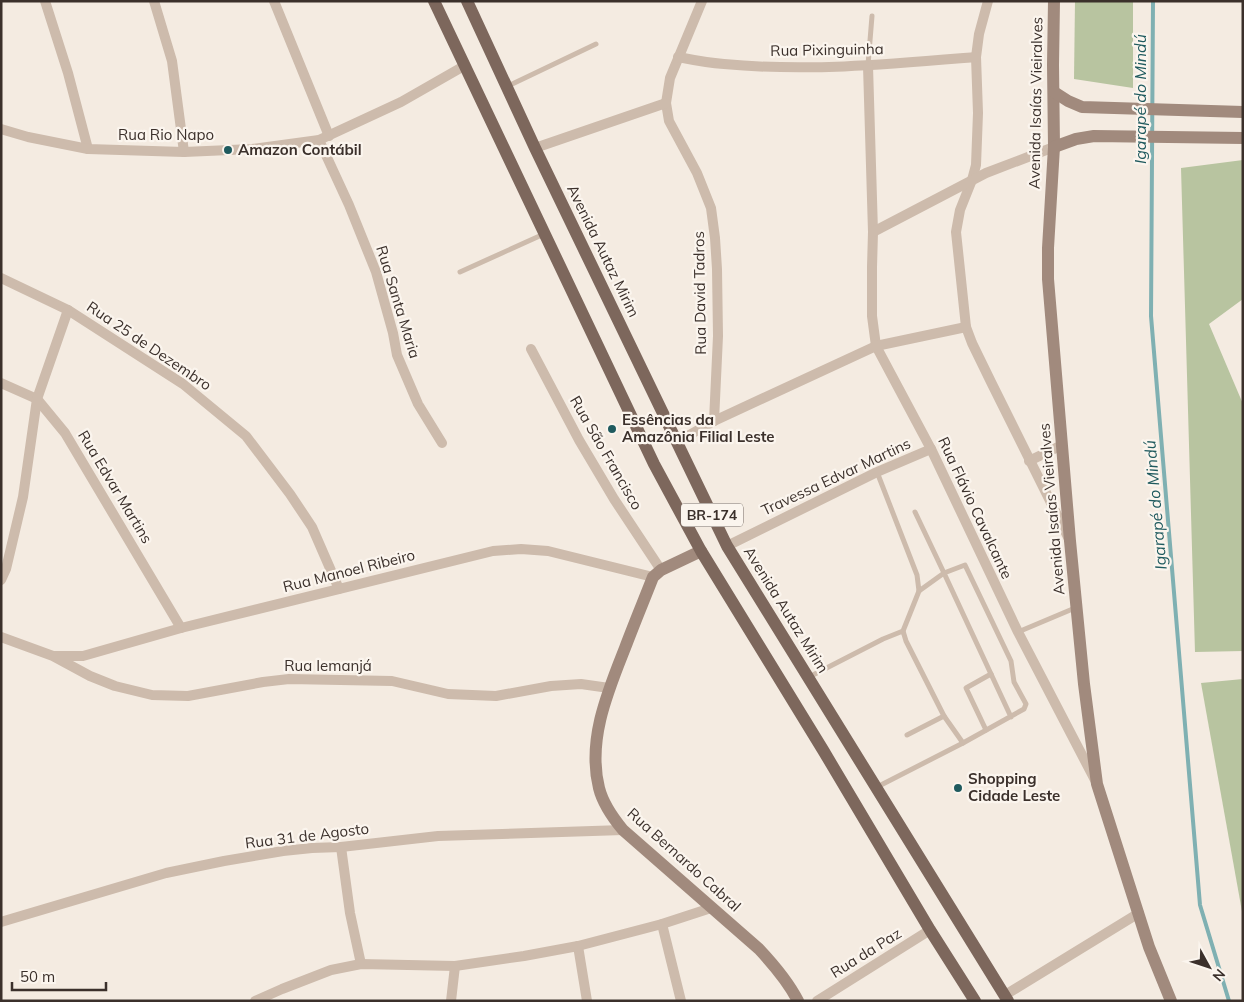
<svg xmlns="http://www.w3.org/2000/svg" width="1244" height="1002" font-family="Mulish,sans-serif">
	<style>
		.green { fill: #b8c4a0 }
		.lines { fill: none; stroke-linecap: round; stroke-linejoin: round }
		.stream { stroke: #7fb0b2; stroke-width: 4 }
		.lane { stroke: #cdbbac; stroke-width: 5 }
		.street { stroke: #cdbbac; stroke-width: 10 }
		.secondary { stroke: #a18a7d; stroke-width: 12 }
		.primary { stroke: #7d675c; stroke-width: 12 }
		.poi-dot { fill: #1f5a5e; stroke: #fbf5ee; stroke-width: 2 }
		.labels { text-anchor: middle; stroke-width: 4.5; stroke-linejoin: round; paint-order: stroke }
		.shield { fill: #fbf5ee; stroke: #756b66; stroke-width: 1 }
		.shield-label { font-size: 14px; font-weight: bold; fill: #3b302b }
		.street-label { font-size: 15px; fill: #3b302b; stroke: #fbf5ee }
		.poi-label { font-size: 15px; font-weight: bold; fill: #3b302b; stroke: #fbf5ee; text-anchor: start }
		.water-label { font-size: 16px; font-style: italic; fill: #1f5a5e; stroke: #fbf5ee }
	</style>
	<rect width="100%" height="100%" fill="#f4ebe1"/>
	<g class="green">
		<polygon points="1075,1 1133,1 1133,88 1074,79"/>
		<polygon points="1243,160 1243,299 1209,324 1243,404 1243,651 1195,652 1181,168"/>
		<polygon points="1243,679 1243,917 1201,683"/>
	</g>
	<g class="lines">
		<polyline class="stream" points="1153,1 1151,316 1200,905 1229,1001"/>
		<g class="lane">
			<polyline points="868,65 872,16"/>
			<polyline points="508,86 596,44"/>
			<polyline points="460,272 544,234"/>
			<polyline points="877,472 917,575 919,591 903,631"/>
			<polyline points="915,512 944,573 919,591"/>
			<polyline points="1018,632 1075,608"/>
			<polyline points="809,677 883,639 903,631 906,641 944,716"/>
			<polyline points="986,730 966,688 991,674"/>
			<polyline points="907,735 944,716 963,743"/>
			<polyline points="877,787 963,743 1024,709 1026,704 1014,682 1011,661 965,565 944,573 1011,717"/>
		</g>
		<g class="street">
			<polyline points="45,1 68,73 88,149"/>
			<polyline points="154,1 172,61 184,152"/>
			<polyline points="274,1 329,136"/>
			<polyline points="702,1 670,78 666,103 669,121 697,173 711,208 715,238 717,269 718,336 714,421"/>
			<polyline points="988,1 979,34 976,57 978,113 976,165 972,180 960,210 956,232 966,327 972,343 991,382 1069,539"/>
			<path d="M678,57c15,3 31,6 46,7 84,8 169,0 252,-7"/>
			<polyline points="868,66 873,232 872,267 872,316 876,346 931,449 1018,632 1095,780"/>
			<polyline points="1,129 28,137 88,149 184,152 252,149 319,140 401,102 464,66"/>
			<polyline points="319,140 349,205 376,272 393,333 397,355 418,404 442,443"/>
			<polyline points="535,148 666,103"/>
			<polyline points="873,232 986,173 1054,147"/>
			<polyline points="1,278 68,310 183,384 246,436 290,494 312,527 339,589"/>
			<polyline points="531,349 579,440 614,499 661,570"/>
			<polyline points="1,383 37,399 65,433 181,628"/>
			<polyline points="677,442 714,421 876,346 966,327"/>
			<polyline points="1029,461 1062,445"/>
			<polyline points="727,546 877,472 931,449"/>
			<polyline points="1,580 6,569 23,497 37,399 68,310"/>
			<polyline points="1,637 53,656 90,676 115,686 152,695 188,696 263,682 289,679 392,681 448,694 496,696 551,686 581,684 609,688"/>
			<polyline points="54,656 83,656 181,628 493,551 521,549 548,551 653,577"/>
			<polyline points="341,847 350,913 361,964"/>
			<polyline points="1,922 166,873 224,861 283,851 312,848 341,847 438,836 623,830"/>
			<polyline points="662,924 681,1001"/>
			<polyline points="578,946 587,1001"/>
			<polyline points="1005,995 1139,913"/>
			<polyline points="255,1001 282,989 331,970 361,964 455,966 524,956 578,946 662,924 711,908"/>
			<polyline points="451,1001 455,966"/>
			<polyline points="817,1001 930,930"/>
		</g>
		<g class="secondary">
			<polyline points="1054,1 1053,65 1054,147 1048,248 1048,279 1070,541 1084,684 1097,784 1149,947 1171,1001"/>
			<polyline points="1054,92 1068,101 1082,107 1243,112"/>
			<polyline points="1054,147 1076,139 1094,136 1243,138"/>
			<path d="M701,551l-40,19 -8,7c-9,23 -19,47 -28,71 -17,43 -38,92 -26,140 4,16 14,30 24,42l136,119c15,16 29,32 39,52"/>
		</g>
		<g class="primary">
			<polyline points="434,1 654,464 701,551 823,750 930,930 975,1001"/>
			<polyline points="467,1 535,148 727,546 1008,1001"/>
		</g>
	</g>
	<g class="poi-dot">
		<circle cx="228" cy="150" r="5"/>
		<circle cx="612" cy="429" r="5"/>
		<circle cx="958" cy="788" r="5"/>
	</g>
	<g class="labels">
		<rect class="shield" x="681" y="503.5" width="62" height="23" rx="4"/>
		<g class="shield-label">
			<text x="712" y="520">BR-174</text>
		</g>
		<g class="street-label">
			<text transform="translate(827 50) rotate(-1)" y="5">Rua Pixinguinha</text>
			<text transform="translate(1036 103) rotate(-89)" y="5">Avenida Isaías Vieiralves</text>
			<text x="166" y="140">Rua Rio Napo</text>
			<text transform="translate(603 251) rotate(64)" y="5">Avenida Autaz Mirim</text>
			<text transform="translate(700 293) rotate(-91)" y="5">Rua David Tadros</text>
			<text transform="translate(398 302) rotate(73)" y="5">Rua Santa Maria</text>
			<text transform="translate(149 346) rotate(34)" y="5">Rua 25 de Dezembro</text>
			<text transform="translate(606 453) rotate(60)" y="5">Rua São Francisco</text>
			<text transform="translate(836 477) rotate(-25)" y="5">Travessa Edvar Martins</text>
			<text transform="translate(115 487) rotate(59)" y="5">Rua Edvar Martins</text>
			<text transform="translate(975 508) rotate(65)" y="5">Rua Flávio Cavalcante</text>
			<text transform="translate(1052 509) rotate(-95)" y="5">Avenida Isaías Vieiralves</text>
			<text transform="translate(349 571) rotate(-14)" y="5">Rua Manoel Ribeiro</text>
			<text transform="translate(786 610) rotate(58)" y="5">Avenida Autaz Mirim</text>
			<text x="328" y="671">Rua Iemanjá</text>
			<text transform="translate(307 836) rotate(-7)" y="5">Rua 31 de Agosto</text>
			<text transform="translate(684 860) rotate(42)" y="5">Rua Bernardo Cabral</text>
			<text transform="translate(866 953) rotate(-32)" y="5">Rua da Paz</text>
		</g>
		<g class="poi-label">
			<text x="238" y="155">Amazon Contábil</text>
			<text x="622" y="425">Essências da<tspan x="622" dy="17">Amazônia Filial Leste</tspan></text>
			<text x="968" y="784">Shopping<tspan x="968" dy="17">Cidade Leste</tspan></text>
		</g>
		<g class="water-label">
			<text transform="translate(1140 99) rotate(-90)" y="6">Igarapé do Mindú</text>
			<text transform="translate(1155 505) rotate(-95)" y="6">Igarapé do Mindú</text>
		</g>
	</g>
	<rect width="1244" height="1002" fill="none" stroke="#3b302b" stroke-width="5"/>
	<g transform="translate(1209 967) rotate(130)" stroke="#fbf5ee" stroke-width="4" paint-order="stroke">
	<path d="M0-4L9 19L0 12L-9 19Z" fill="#3b302b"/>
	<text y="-8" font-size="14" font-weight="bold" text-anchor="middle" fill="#3b302b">N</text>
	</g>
	<path d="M12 982v8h94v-8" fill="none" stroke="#3b302b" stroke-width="2.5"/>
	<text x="20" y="982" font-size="15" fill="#3b302b" stroke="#fbf5ee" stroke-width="4" paint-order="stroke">50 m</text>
</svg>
